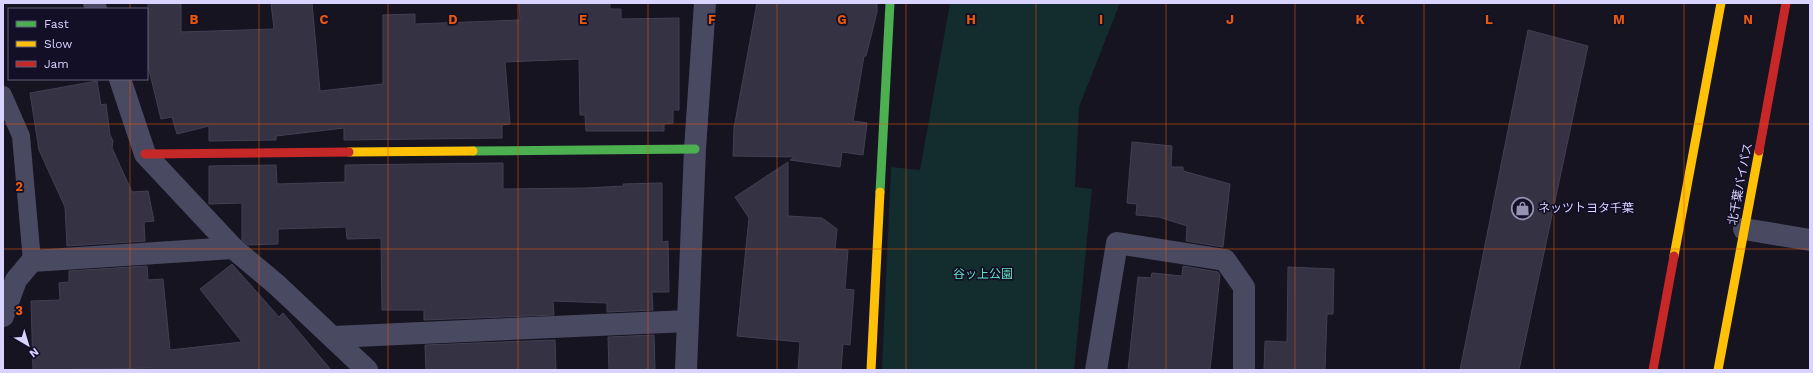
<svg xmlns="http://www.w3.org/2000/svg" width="1813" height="373" font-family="'Work Sans','Noto Sans JP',sans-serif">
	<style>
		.green { fill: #132c2d }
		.building { fill: #343243; stroke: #433f54 }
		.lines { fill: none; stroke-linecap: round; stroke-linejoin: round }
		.lane { stroke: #4a4962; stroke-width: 18 }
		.street { stroke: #4a4962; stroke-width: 22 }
		.fast { stroke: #4caf50; stroke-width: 9 }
		.slow { stroke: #ffc107; stroke-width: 9 }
		.jam { stroke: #c62828; stroke-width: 9 }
		.grid { fill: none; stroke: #e8590c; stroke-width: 1; stroke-opacity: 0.55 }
		.labels { text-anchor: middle; stroke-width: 3.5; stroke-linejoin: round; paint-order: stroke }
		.street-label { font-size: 12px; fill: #d9d4ff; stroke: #130f26 }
		.poi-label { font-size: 12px; fill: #d9d4ff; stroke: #130f26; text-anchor: start }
		.park-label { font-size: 12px; fill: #5fe0c0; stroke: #130f26 }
		.grid-label { font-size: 13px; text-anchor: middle; font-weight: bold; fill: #e8590c; stroke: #130f26; stroke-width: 3.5; stroke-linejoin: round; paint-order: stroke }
	</style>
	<rect width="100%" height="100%" fill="#161421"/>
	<polygon class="green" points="950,3 1120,3 1079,107 1075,187 1092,189 1074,370 882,370 891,167 920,170"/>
	<g class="building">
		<polygon points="148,3 181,3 181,32 274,29 271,3 312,3 320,91 383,84 383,15 415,14 415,24 520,20 519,3 610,3 610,9 621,9 621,19 679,18 679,110 673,110 673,123 664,124 664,131 586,131 585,115 580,115 579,59 505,62 510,124 502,125 502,138 344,140 344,128 276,136 276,140 209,141 209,126 177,134 172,117 161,119 148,66"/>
		<polygon points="757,3 877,3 877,12 866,56 864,56 853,121 867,123 863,155 842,152 840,167 790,160 795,157 733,156 734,128"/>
		<polygon points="1528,30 1588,46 1519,370 1460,370"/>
		<polygon points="97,81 101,105 106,104 110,135 113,141 112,148 132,192 148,191 154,221 144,222 145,241 67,246 65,207 39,150 30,93"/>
		<polygon points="1132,142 1172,146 1171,167 1183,167 1183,171 1230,184 1223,247 1186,241 1187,226 1159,217 1136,215 1137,204 1127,203"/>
		<polygon points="788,162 788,216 822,218 837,229 835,249 848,250 845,289 854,290 850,345 843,344 841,370 798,370 800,342 737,336 749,218 735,197"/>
		<polygon points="503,163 503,189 587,188 624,186 623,184 662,183 662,242 668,241 669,292 652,292 653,310 607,312 607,303 553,301 554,315 424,320 424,310 382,310 381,238 347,239 346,227 278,229 278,244 248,245 242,240 242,203 209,204 209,166 276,165 277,184 345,182 345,165"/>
		<polygon points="232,264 279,317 283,313 331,370 153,370 153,368 33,370 31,301 60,300 59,283 69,282 69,271 147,266 148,280 163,279 170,350 242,342 200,289"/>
		<polygon points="1183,266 1218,272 1220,275 1210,370 1128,370 1138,277 1151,278 1152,273 1182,276"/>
		<polygon points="1288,267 1334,269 1333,314 1327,314 1325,370 1264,370 1265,341 1287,342"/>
		<polygon points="654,335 655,370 609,370 608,337"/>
		<polygon points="555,340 556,370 426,370 425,345"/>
	</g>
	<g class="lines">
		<polyline class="lane" points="3,95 21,136 32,261"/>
		<g class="street">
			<polyline points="94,3 96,9"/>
			<polyline points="120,79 145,154 233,248 277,285 367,370"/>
			<polyline points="1744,229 1810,240"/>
			<polyline points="3,316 16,280 32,261 233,248"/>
			<polyline points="333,337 688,321"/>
			<polyline points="686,370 695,149 705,3"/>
			<polyline points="1096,370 1117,243 1225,260 1244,287 1244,370"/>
		</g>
		<g class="fast">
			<polyline points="473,151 695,149"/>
			<polyline points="880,192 890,3"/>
		</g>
		<g class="slow">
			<polyline points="349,152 473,151"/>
			<polyline points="1674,256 1721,3"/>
			<polyline points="871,370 880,192"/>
			<polyline points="1718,370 1759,151"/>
		</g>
		<g class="jam">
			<polyline points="1759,151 1786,3"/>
			<polyline points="145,154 349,152"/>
			<polyline points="1653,370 1674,256"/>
		</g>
	</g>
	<path class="grid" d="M130,3v6M259,3v367M388,3v367M518,3v367M648,3v367M777,3v367M906,3v367M1036,3v367M1166,3v367M1295,3v367M1424,3v367M1554,3v367M1684,3v367M130,79v291M3,124h1807M3,249h1807"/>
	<defs>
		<symbol id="shop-ring" viewBox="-11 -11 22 22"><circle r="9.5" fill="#130f26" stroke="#9591b1" stroke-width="1.5"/><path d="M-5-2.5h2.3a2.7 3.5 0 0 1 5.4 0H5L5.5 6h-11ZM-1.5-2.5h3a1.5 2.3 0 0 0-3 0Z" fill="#9591b1"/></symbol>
	</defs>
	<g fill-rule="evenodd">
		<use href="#shop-ring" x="1510" y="196" width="25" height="25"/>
	</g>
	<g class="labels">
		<g class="street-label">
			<text transform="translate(1740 184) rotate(-79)" y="4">北千葉バイパス</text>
		</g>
		<g class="poi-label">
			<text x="1538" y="212">ネッツトヨタ千葉</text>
		</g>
		<g class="park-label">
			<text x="983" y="278">谷ッ上公園</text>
		</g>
	</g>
	<g class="grid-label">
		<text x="194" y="24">B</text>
		<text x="324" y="24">C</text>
		<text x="453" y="24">D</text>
		<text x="583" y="24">E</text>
		<text x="712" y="24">F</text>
		<text x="842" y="24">G</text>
		<text x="971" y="24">H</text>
		<text x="1101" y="24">I</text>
		<text x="1230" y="24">J</text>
		<text x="1360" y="24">K</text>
		<text x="1489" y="24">L</text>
		<text x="1619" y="24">M</text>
		<text x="1748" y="24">N</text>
		<text x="19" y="191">2</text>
		<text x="19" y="315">3</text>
	</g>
	<rect width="1813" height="373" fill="none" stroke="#d9d4ff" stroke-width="8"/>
	<rect x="8" y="8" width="140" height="72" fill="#130f26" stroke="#625e7d"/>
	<rect x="16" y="21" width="20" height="6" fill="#4caf50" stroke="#625e7d"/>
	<text x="44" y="28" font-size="12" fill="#d9d4ff">Fast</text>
	<rect x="16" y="41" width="20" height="6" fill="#ffc107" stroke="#625e7d"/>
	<text x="44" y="48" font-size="12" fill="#d9d4ff">Slow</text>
	<rect x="16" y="61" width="20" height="6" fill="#c62828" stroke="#625e7d"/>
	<text x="44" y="68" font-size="12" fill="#d9d4ff">Jam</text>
	<g transform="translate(28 345) rotate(142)" stroke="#130f26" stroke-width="3" paint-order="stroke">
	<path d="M0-3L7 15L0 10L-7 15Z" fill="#d9d4ff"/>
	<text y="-6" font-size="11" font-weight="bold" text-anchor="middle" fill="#d9d4ff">N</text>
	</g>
</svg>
